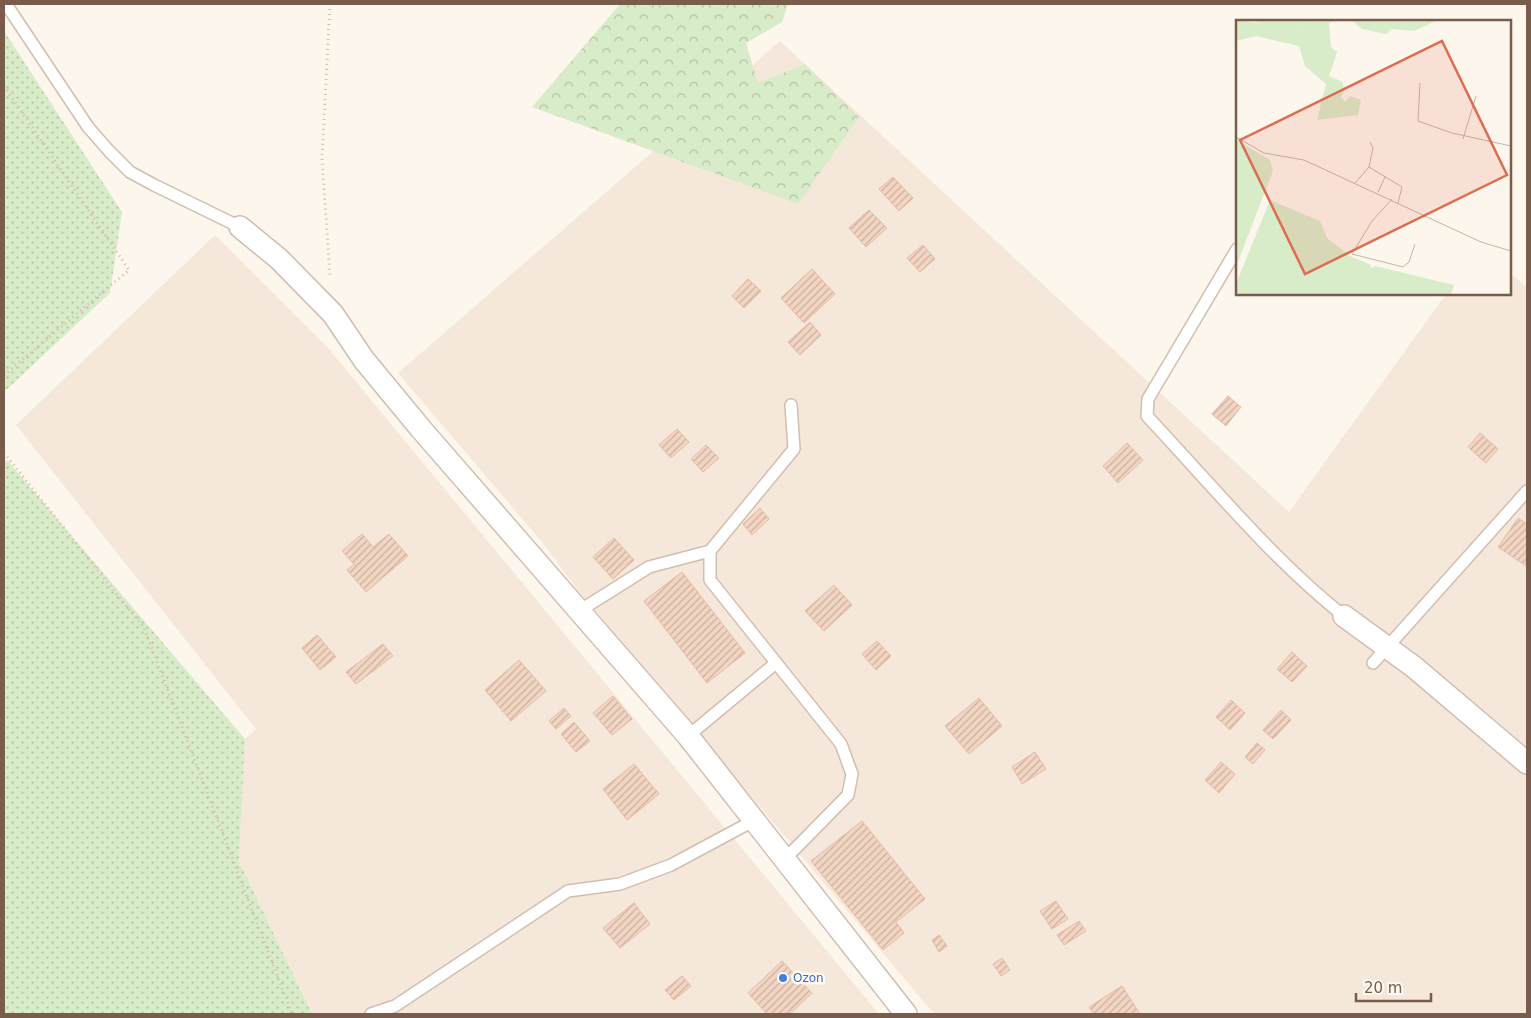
<svg xmlns="http://www.w3.org/2000/svg" width="1531" height="1018" font-family="'DejaVu Sans',sans-serif">
	<style>
		.residential { fill: #f5e8da }
		.grass { fill: url(#grass-dots) }
		.forest { fill: url(#forest-crowns) }
		.building { fill: url(#building-hatch); stroke: #e6bba3 }
		.lines { fill: none; stroke-linecap: round; stroke-linejoin: round }
		.service-casing { stroke: #d1beb0; stroke-width: 14 }
		.minor-casing { stroke: #d1beb0; stroke-width: 24 }
		.path { stroke: #d9b8a5; stroke-width: 3; stroke-dasharray: 1 4; stroke-linecap: butt }
		.service { stroke: #fff; stroke-width: 11 }
		.minor { stroke: #fff; stroke-width: 21 }
		.shop-dot { fill: #3f7fe0; stroke: #fffaf3; stroke-width: 2 }
		.labels { text-anchor: middle; stroke-width: 5; stroke-linejoin: round; paint-order: stroke }
		.shop-label { font-size: 12px; fill: #366cbe; stroke: #fffaf3; text-anchor: start }
		.inset-road { fill: none; stroke: #c5b3a7; stroke-width: 1 }
		.view { fill: #dc6d51; fill-opacity: 0.15; stroke: #dc6d51; stroke-width: 2.5 }
		.inset-edge { fill: none; stroke: #7a5c4d; stroke-width: 2.5 }
	</style>
	<defs>
		<pattern id="grass-dots" width="8" height="8" patternUnits="userSpaceOnUse" patternTransform="scale(1.25)"><rect width="8" height="8" fill="#d8ecc9"/><path d="M2 2h.1M6 6h.1" fill="none" stroke="#b4c2a5" stroke-width="1.8" stroke-linecap="round"/></pattern>
		<pattern id="forest-crowns" width="20" height="18" patternUnits="userSpaceOnUse" patternTransform="scale(1.25)"><rect width="20" height="18" fill="#d8ecc9"/><path d="M2 6a3 3 0 1 1 6 0M12 15a3 3 0 1 1 6 0" fill="none" stroke="#b4c2a5"/></pattern>
		<pattern id="building-hatch" width="6" height="6" patternUnits="userSpaceOnUse" patternTransform="scale(1.25)"><rect width="6" height="6" fill="#f3d5c3"/><path d="M-1 1l2-2M0 6l6-6M5 7l2-2" fill="none" stroke="#cab0a1"/></pattern>
	</defs>
	<rect width="100%" height="100%" fill="#fdf6ec"/>
	<g class="residential">
		<polygon points="780,41 1289,512 1446,294 1510,294 1510,273 1527,287 1527,1014 934,1014 578,590 541,541 398,373"/>
		<polygon points="215,235 328,348 879,1014 312,1014 239,861 245,739 256,729 16,425"/>
	</g>
	<g class="grass">
		<polygon points="4,31 122,212 110,293 4,392"/>
		<polygon points="7,460 245,739 239,861 312,1014 4,1014 4,463"/>
	</g>
	<polygon class="forest" points="620,4 788,4 782,22 746,43 758,83 805,64 859,117 798,204 532,107"/>
	<g class="building">
		<polygon points="893,177 913,198 899,211 879,189"/>
		<polygon points="869,210 887,228 866,247 849,228"/>
		<polygon points="923,245 935,259 920,272 907,258"/>
		<polygon points="812,269 835,294 804,323 781,298"/>
		<polygon points="748,279 761,291 744,308 732,296"/>
		<polygon points="810,322 821,335 800,355 788,342"/>
		<polygon points="1228,396 1241,407 1226,426 1212,414"/>
		<polygon points="677,429 689,442 671,458 659,445"/>
		<polygon points="1480,433 1498,449 1486,463 1468,447"/>
		<polygon points="1127,443 1143,460 1118,483 1103,466"/>
		<polygon points="706,445 719,458 703,472 691,459"/>
		<polygon points="760,508 769,519 752,535 743,524"/>
		<polygon points="1518,518 1527,524 1526,566 1498,547"/>
		<polygon points="362,534 373,547 389,534 408,556 366,592 347,570 354,564 342,551"/>
		<polygon points="614,538 634,560 613,579 593,557"/>
		<polygon points="682,572 745,653 707,683 644,601"/>
		<polygon points="834,585 852,605 824,631 805,611"/>
		<polygon points="317,635 336,657 320,670 302,648"/>
		<polygon points="877,641 891,656 876,670 862,654"/>
		<polygon points="383,644 393,656 356,684 346,672"/>
		<polygon points="1292,652 1307,666 1292,682 1277,669"/>
		<polygon points="519,660 546,691 511,721 485,690"/>
		<polygon points="613,696 632,719 612,735 593,713"/>
		<polygon points="979,698 1002,726 969,754 945,726"/>
		<polygon points="1231,700 1245,713 1230,730 1216,717"/>
		<polygon points="564,708 571,716 556,729 549,721"/>
		<polygon points="1281,710 1291,720 1273,739 1263,730"/>
		<polygon points="574,722 590,741 576,752 561,734"/>
		<polygon points="1257,743 1265,750 1253,764 1245,757"/>
		<polygon points="1035,752 1046,769 1022,784 1012,767"/>
		<polygon points="1221,762 1235,774 1219,793 1205,780"/>
		<polygon points="634,764 659,794 627,820 603,789"/>
		<polygon points="862,821 925,899 896,922 904,933 883,950 811,861"/>
		<polygon points="1056,901 1068,919 1052,929 1040,911"/>
		<polygon points="634,903 650,924 620,948 603,928"/>
		<polygon points="1079,921 1086,931 1064,945 1057,935"/>
		<polygon points="939,935 947,946 939,952 932,940"/>
		<polygon points="1002,958 1010,970 1001,976 993,964"/>
		<polygon points="782,961 812,993 790,1014 767,1014 748,993"/>
		<polygon points="682,976 691,986 674,1000 665,990"/>
		<polygon points="1122,986 1140,1014 1094,1014 1089,1007"/>
	</g>
	<g class="lines">
		<defs>
			<g id="service">
				<polyline points="6,4 88,127 109,151 130,172 154,185 240,227"/>
				<path d="M1237,249l-89,150 -1,17c62,66 126,144 197,200"/>
				<polyline points="710,551 710,580 841,744 852,774 848,795 784,860"/>
				<polyline points="579,611 649,567 710,551 794,449 791,405"/>
				<polyline points="1373,663 1527,491"/>
				<polyline points="688,736 776,663"/>
				<polyline points="371,1014 395,1006 568,891 620,884 671,865 753,821"/>
			</g>
			<g id="minor">
				<polyline points="240,227 279,259 333,314 364,360 421,429 688,736 906,1014"/>
				<polyline points="1344,616 1414,667 1527,763"/>
			</g>
		</defs>
		<use href="#service" class="service-casing"/>
		<use href="#minor" class="minor-casing"/>
		<g class="path">
			<polyline points="330,4 322,158 330,278"/>
			<polyline points="4,86 129,270 4,375"/>
			<polyline points="4,453 144,628 292,1014"/>
		</g>
		<use href="#service" class="service"/>
		<use href="#minor" class="minor"/>
	</g>
	<circle class="shop-dot" cx="783" cy="978" r="5"/>
	<g class="labels">
		<g class="shop-label">
			<text x="793" y="982">Ozon</text>
		</g>
	</g>
	<g transform="translate(1236 20)">
		<rect width="275" height="275" fill="#fdf6ec"/>
		<path d="M15,0h59l-18,13zM0,120l34,20 3,11 -37,96zM34,180l50,21 7,17 23,18 21,9 -1,24 1,-21 4,-2 79,19 -3,10h-215v-11z" fill="#d8ecc9"/>
		<path d="M0,0l31,4 25,9 18,-13h31l-12,3 2,24 6,5 -8,24 14,6 1,10 -3,5 4,5 5,-6 11,4 -3,15 -41,5 9,-36 -21,-18 -6,-20 -43,-10 -20,5zM115,0h87l-24,11 -22,-2 -6,5 -24,-5z" fill="#d8ecc9"/>
		<path class="inset-road" d="M184,63l-2,38 34,12 59,13M0,117l28,16 40,7 177,82 30,9M227,119l13,-43M133,147l33,20 -4,16M119,163l14,-16 4,-19 -3,-6M142,172l7,-15M156,179l-20,22 -20,33 51,13 6,-5 6,-18"/>
		<path class="view" d="M206,21l65,134 -202,99 -65,-134z"/>
		<rect width="275" height="275" class="inset-edge"/>
	</g>
	<rect width="1531" height="1018" fill="none" stroke="#7a5c4d" stroke-width="10"/>
	<path d="M1356 993v8h75v-8" fill="none" stroke="#7a5c4d" stroke-width="2.5"/>
	<text x="1364" y="993" font-size="15" fill="#7a5c4d" stroke="#fffaf3" stroke-width="4" paint-order="stroke">20 m</text>
</svg>
